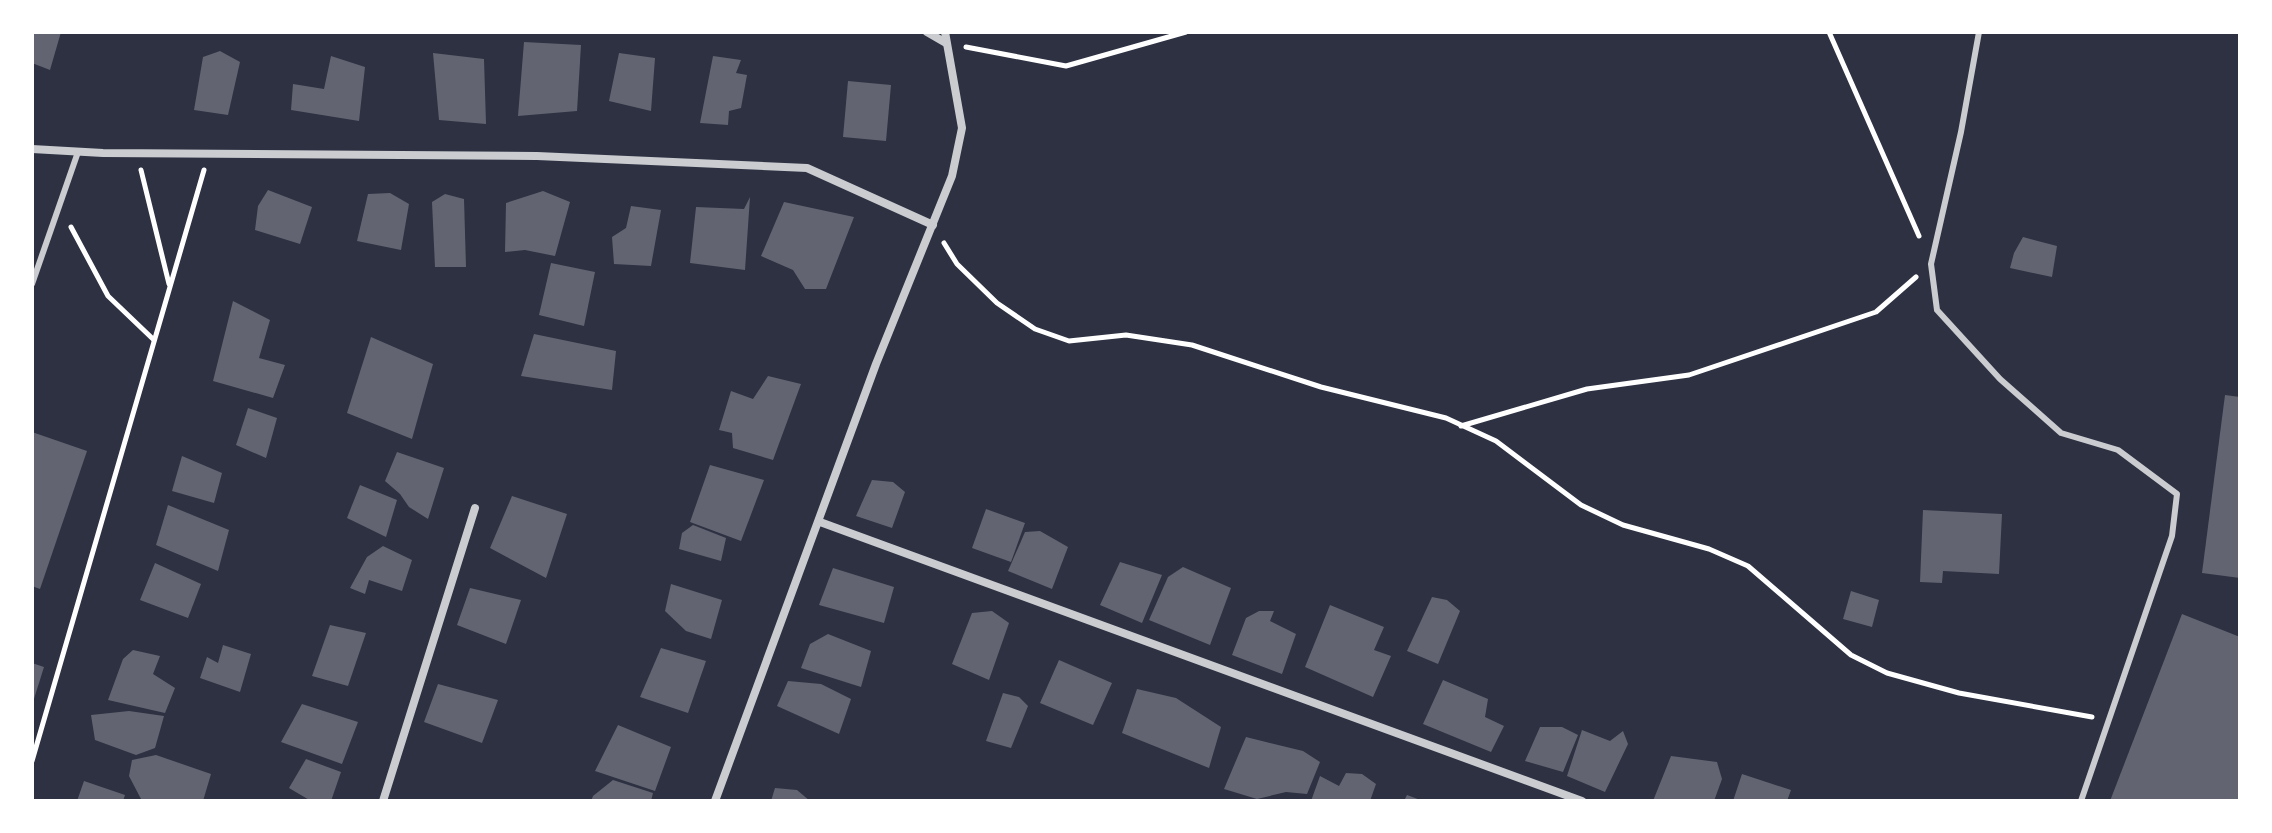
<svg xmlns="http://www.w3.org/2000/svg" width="2272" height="833" font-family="Mulish,sans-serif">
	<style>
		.building { fill: #626471 }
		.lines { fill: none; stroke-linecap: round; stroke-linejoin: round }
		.path { stroke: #fff; stroke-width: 5 }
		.service { stroke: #caccd0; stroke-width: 6 }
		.minor { stroke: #caccd0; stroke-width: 8 }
	</style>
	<rect width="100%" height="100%" fill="#2d3142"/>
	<g class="building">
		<polygon points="32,32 61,32 50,70 32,63"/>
		<polygon points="524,42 581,45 577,111 518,116"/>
		<polygon points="220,51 240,62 228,115 194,110 203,57"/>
		<polygon points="433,53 484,59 486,124 439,120"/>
		<polygon points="619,53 655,58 651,111 609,101"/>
		<polygon points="331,56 365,67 359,121 291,110 293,84 324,89"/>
		<polygon points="713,56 741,60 736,73 747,75 741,108 729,111 728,125 700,123"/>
		<polygon points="848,81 891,85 886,141 843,137"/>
		<polygon points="268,190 312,207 300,244 255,230 258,206"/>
		<polygon points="543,191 570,202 555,256 525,250 505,252 506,203"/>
		<polygon points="390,193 409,204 401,250 357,241 368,194"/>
		<polygon points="445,194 464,199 466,267 435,267 432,202"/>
		<polygon points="750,197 745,270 690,263 696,207 744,209"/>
		<polygon points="784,202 854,217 826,289 805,289 793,270 761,256"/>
		<polygon points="631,206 661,210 651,266 614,264 612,237 626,228"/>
		<polygon points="2023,237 2057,246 2052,277 2010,268 2014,253"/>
		<polygon points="551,263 595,272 584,326 539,315"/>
		<polygon points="233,301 270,320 259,358 285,365 273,398 213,381"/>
		<polygon points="534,334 616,351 612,390 521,376"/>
		<polygon points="371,337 433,364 412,439 347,413"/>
		<polygon points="768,376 801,384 773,460 733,448 732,433 719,430 731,391 753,399"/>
		<polygon points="2225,395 2240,397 2240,578 2202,573"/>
		<polygon points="248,408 277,418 266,458 236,445"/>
		<polygon points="32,432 87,451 40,589 32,586"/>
		<polygon points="397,452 444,468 428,519 409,507 400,494 385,481"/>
		<polygon points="182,456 222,473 214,503 172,491"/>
		<polygon points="710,465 764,480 741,541 690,522"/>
		<polygon points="872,480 893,482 905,492 892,528 856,516"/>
		<polygon points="360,485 397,500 386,537 347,518"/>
		<polygon points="512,496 567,514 546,578 490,548"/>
		<polygon points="168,505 229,530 218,571 156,545"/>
		<polygon points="986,509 1025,523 1011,562 972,548"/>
		<polygon points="1923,510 2002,514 1999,574 1943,571 1942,583 1920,582"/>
		<polygon points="693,525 726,538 721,561 679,549 682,533"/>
		<polygon points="1040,531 1068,547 1052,589 1008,571 1025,532"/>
		<polygon points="383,546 412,560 402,591 369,580 365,594 350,588 367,557"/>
		<polygon points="1120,562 1162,575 1142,623 1100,605"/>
		<polygon points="155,563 201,584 188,618 140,600"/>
		<polygon points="1183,567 1231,588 1210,645 1149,620 1168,577"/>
		<polygon points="833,568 894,587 884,623 819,605"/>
		<polygon points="671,584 722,600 711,639 686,631 665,611"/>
		<polygon points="470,588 521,600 506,644 457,625"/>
		<polygon points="1851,591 1879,600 1872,627 1843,619"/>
		<polygon points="1432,597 1447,600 1460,611 1438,664 1407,651"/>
		<polygon points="1330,605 1384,627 1374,650 1391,656 1373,697 1305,667"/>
		<polygon points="992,611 1009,623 989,680 952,664 972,613"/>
		<polygon points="1259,611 1274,611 1270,621 1296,634 1282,674 1232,655 1246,618"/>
		<polygon points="2182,614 2240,637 2240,801 2110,801"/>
		<polygon points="330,625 366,633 348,686 312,676"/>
		<polygon points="828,634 871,651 861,687 801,668 810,644"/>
		<polygon points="223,645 251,654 240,692 200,678 207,657 218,663"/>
		<polygon points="661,648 706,661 688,713 640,697"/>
		<polygon points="133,650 160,656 153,674 175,688 165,713 108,700 123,659"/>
		<polygon points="1059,660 1112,683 1093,725 1040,703"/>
		<polygon points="32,663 44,667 33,702 32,702"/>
		<polygon points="1443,680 1488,699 1485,717 1504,726 1491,752 1423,724"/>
		<polygon points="788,681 821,684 851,699 839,734 777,706"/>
		<polygon points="438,684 498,700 482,743 424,722"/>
		<polygon points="1137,689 1176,698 1221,727 1209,768 1122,733"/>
		<polygon points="1003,693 1019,697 1028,706 1011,748 986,741"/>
		<polygon points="302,704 358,722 342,764 281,742"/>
		<polygon points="129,711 164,716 155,748 136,755 95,740 91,715"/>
		<polygon points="618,725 671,747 655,791 595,771"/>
		<polygon points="1540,727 1562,727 1578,735 1563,772 1525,761"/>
		<polygon points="1582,730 1610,741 1623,731 1628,744 1605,792 1567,776"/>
		<polygon points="1246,737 1303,751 1320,762 1307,794 1286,792 1257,799 1224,789"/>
		<polygon points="156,755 211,774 203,801 141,799 129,776 132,760"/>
		<polygon points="1671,756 1717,762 1722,779 1714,801 1653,801"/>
		<polygon points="306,759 341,772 331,801 311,801 289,788"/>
		<polygon points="1346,773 1362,774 1376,784 1370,801 1311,801 1320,776 1339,786"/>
		<polygon points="1742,774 1791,790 1787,801 1733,801"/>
		<polygon points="613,780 653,793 651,801 591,801 593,796"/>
		<polygon points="84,781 125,795 123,801 77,801"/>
		<polygon points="775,788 797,790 810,801 771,801"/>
		<polygon points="1407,795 1423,801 1404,801"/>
	</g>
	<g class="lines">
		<g class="path">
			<polyline points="1829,32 1919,236"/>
			<polyline points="966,47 1066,66 1186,32"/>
			<polyline points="141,170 169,284"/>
			<polyline points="71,227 108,296 154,340"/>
			<polyline points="944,243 957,264 997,303 1035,329 1069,341 1126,335 1192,345 1321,387 1446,418 1496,441 1581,505 1623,525 1709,549 1748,566 1851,655 1887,673 1959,693 2092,717"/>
			<polyline points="1461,426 1587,389 1689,375 1876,312 1916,277"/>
			<polyline points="32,761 204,170"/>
		</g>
		<g class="service">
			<polyline points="1979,32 1961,132 1931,264 1937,310 2000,379 2061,433 2118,450 2177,494 2172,536 2081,801"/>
			<polyline points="32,284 78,152"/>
		</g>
		<g class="minor">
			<polyline points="927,32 946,43"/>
			<polyline points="32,149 103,153 537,156 807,168 933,225"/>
			<polyline points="820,522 1582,801"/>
			<polyline points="383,801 475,508"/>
			<polyline points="715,801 876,364 952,176 962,128 945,32"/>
		</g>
	</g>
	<rect width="2272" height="833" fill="none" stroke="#ffffff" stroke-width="68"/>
</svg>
